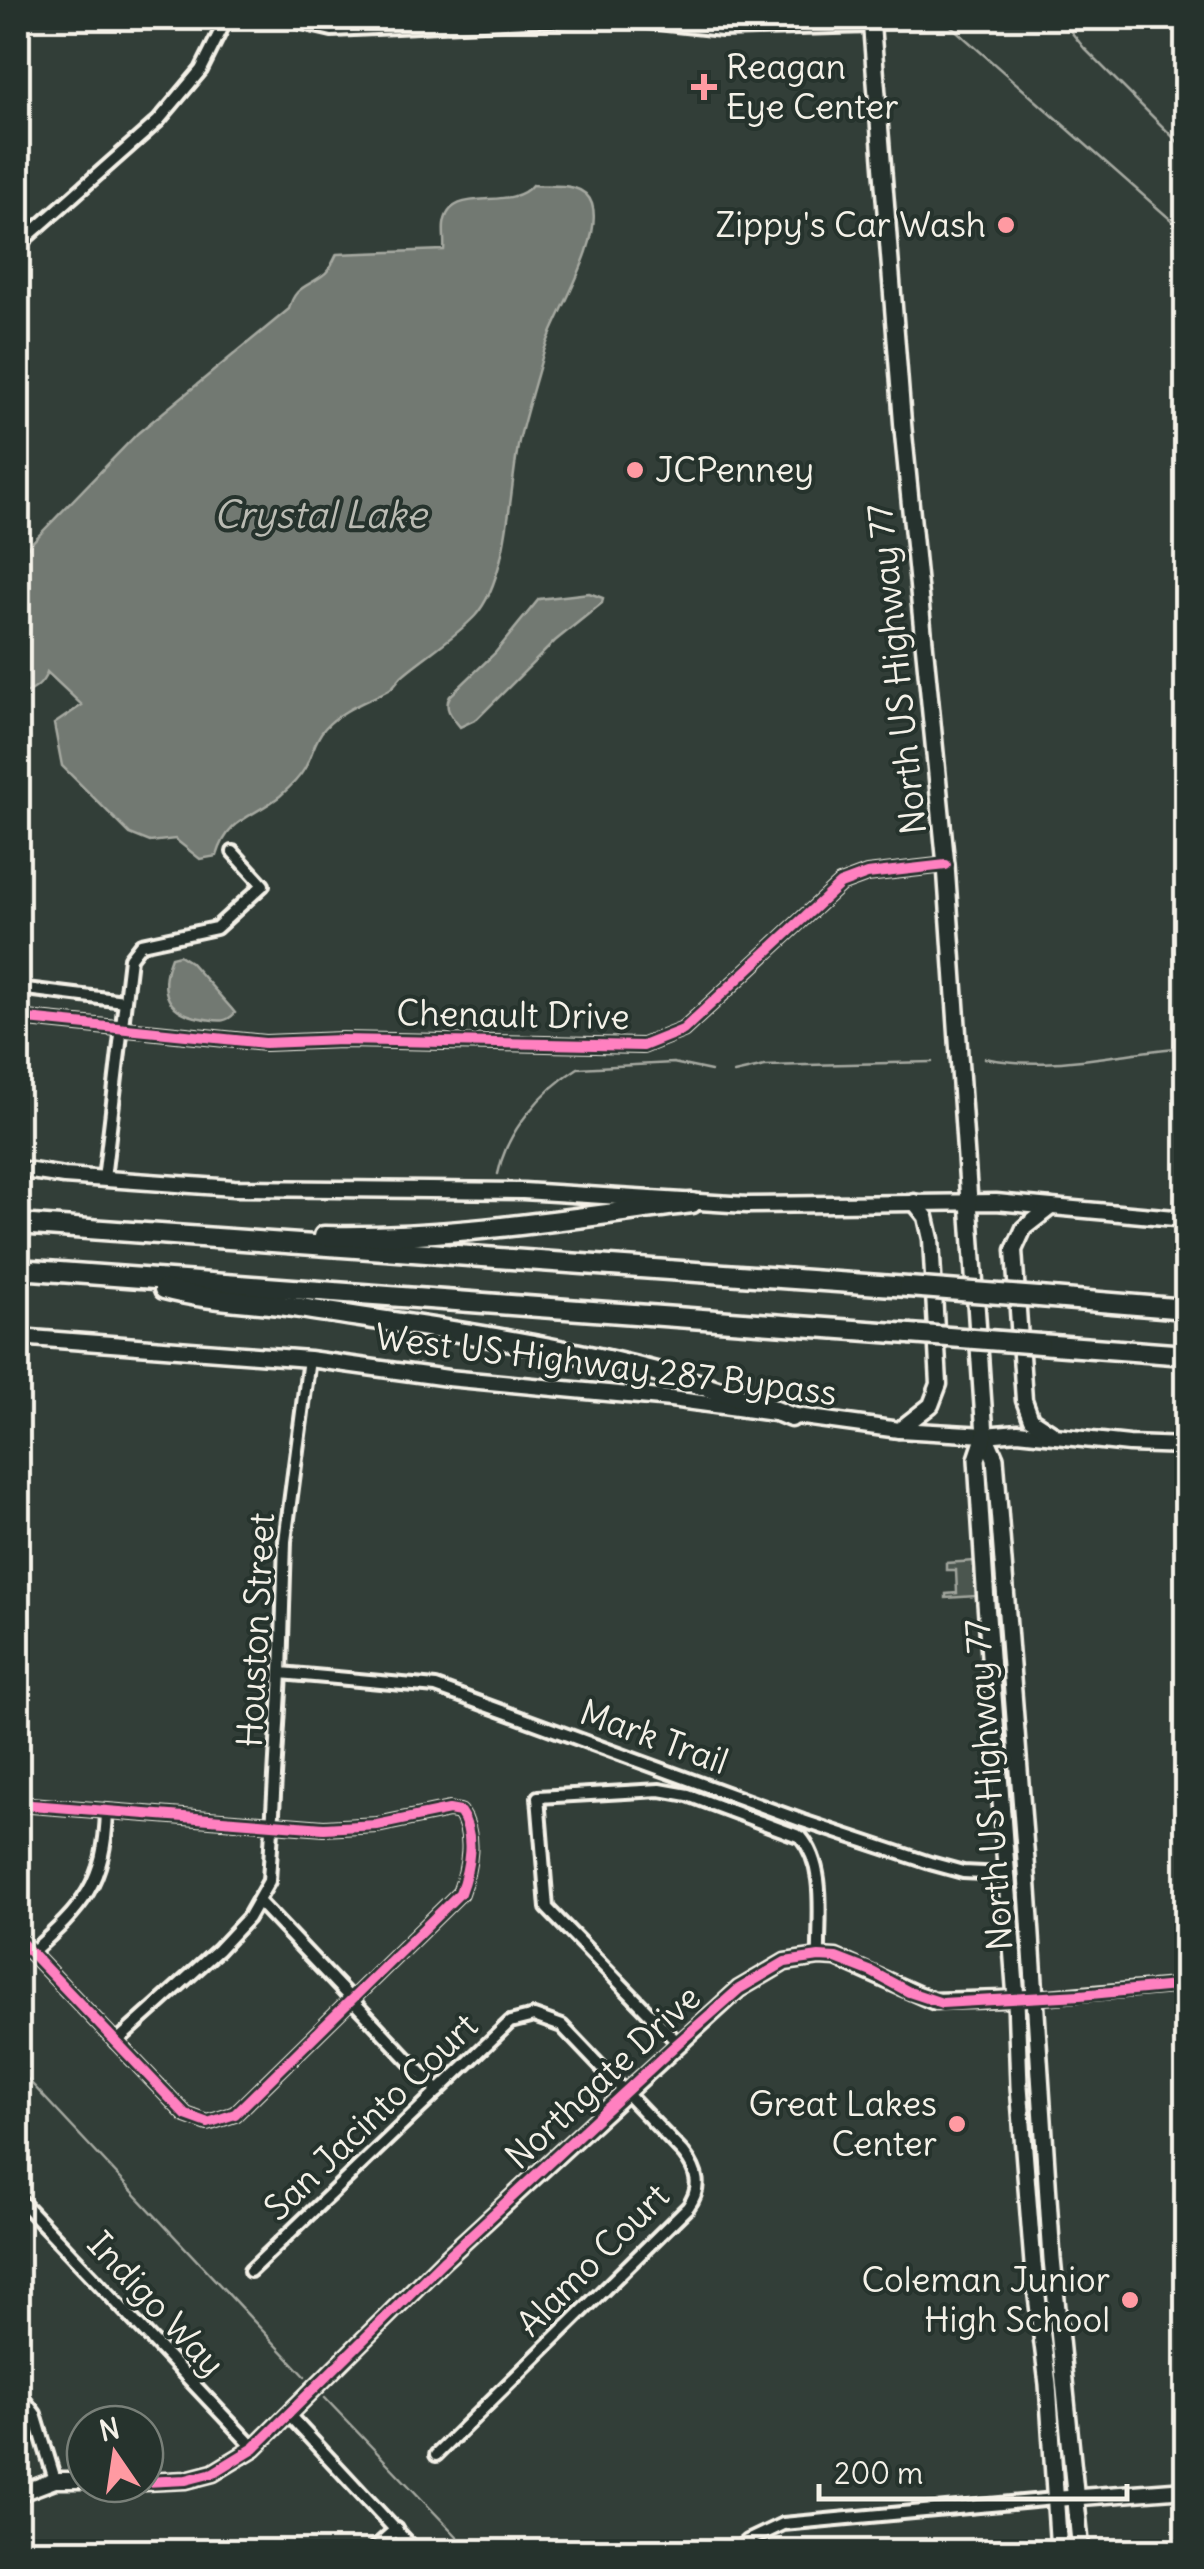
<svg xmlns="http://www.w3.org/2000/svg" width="1204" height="2569" font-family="Delius,sans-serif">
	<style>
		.green { fill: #4c564f; stroke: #a0a49c; stroke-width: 2.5 }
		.water { fill: #727972; stroke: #a6a9a1; stroke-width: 2.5 }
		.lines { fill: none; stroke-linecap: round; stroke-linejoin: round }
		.stream { stroke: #a6a9a1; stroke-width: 2.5 }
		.street-casing { stroke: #f4f1e8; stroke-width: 18 }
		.secondary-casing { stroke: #f4f1e8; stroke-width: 21 }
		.primary-casing { stroke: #f4f1e8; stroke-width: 22 }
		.highway-casing { stroke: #f4f1e8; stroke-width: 25 }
		.street { stroke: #26332d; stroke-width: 10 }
		.secondary { stroke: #26332d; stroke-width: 14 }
		.primary { stroke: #26332d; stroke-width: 15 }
		.highway { stroke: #26332d; stroke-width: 18 }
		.highway-bridge-casing { stroke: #f4f1e8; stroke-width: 25; stroke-linecap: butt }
		.highway-bridge { stroke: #26332d; stroke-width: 18 }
		.cycleway-casing { stroke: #26332d; stroke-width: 16 }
		.cycleway { stroke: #ff80c0; stroke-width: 10 }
		.poi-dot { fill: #ff9aa2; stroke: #26332d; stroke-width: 4 }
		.labels { text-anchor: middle; stroke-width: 8; stroke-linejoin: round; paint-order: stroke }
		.poi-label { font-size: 35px; fill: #f4f1e8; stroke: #26332d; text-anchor: end }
		.street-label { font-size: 35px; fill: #f4f1e8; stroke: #26332d }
		.water-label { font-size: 38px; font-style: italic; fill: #babbb3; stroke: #26332d }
	</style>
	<rect width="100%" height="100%" fill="#323e38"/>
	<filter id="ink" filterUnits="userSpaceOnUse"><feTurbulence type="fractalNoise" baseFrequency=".01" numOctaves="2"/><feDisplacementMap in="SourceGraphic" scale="20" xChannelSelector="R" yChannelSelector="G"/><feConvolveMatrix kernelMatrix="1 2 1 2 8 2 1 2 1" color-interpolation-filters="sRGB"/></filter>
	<g filter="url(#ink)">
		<polygon class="green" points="975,1561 980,1567 982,1588 976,1596 946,1598 946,1594 957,1593 956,1570 946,1570 946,1563"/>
		<g class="water">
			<path d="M532,185c19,2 52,-5 60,19 12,37 -38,113 -49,150 -8,29 -17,58 -24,87 -10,49 -10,137 -44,175 -21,22 -47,38 -70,57 -7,5 -8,11 -15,16 -21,12 -48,20 -65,39 -11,12 -12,26 -20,40 -5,9 -17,21 -25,28 -28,22 -52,22 -63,60l-17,3 -25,-20 -25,3 -20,-8 -68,-68 -8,-42 28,-19 -35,-33c-4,13 -16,21 -29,23v-138l120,-124 151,-124c6,-23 17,-21 34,-34 7,-4 10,-14 14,-21l107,-4c1,-8 -1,-17 0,-25 5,-43 67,-12 88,-40z"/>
			<path d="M589,593l14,5 -1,5 -47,38 -78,78 -17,8c-8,-10 -17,-19 -10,-31l45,-43 44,-54z"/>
			<path d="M179,955l11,7 41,46 4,5c-9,10 -16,8 -29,6 -38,-5 -49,-26 -35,-62z"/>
		</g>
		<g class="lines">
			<g class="stream">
				<polyline points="942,18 1186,233"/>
				<polyline points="1060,18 1084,48 1186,150"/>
				<path d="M985,1058c65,14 136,-6 201,-11"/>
				<polyline points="734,1073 765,1066 932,1062"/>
				<path d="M498,1174c8,-42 44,-84 80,-106l95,-5 38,8"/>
				<polyline points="18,2069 305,2376"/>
				<polyline points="325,2398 472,2552"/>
			</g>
			<defs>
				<g id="street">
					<polyline points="280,18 332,30 592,18"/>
					<polyline points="611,18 722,30 872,26"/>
					<polyline points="18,245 158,121 201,70 227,18"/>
					<polyline points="18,778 21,784 18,796"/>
					<polyline points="18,988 124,1001"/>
					<polyline points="18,1018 265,1043 342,1040 643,1046 683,1030 840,884 867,874 946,865"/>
					<polyline points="104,1179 130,958 141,944 216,928 263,885 233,852"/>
					<polyline points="281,1673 436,1687 803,1821 930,1863 963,1872 1004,1874"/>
					<path d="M18,1804l306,24 53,-3 72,-15 11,2c16,22 9,57 0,81l-225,221 -27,9 -22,-8 -168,-176"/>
					<polyline points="259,1902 438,2091"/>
					<path d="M31,1953c52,-46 74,-70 76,-142"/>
					<polyline points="1034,1998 1186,1985"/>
					<polyline points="116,2042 218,1950 248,1918 269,1881 281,1673 285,1541 309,1359"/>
					<path d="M678,2043l-131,-135 -9,-111 122,-7 28,5 113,42c26,31 17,81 18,120"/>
					<polyline points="18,2198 254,2448"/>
					<path d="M250,2271l260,-249 24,-6 28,10 122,128c14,18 18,34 4,53l-252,248"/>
					<polyline points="18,2392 35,2414 55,2480"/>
					<polyline points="288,2414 416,2552"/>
					<polyline points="370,2552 396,2529"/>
					<polyline points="735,2552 747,2541 783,2524 1055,2499"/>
				</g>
				<g id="secondary">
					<polyline points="18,1169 64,1176 234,1188 523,1191 747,1205 996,1202 1186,1219"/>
					<polyline points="18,1337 309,1359 448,1378 671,1399 899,1430 985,1435 1018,1432 1129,1444 1186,1446"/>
					<polyline points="899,1430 931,1405 939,1384 931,1239 926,1217 914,1202"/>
					<polyline points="1051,1432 1031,1419 1024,1400 1014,1250 1024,1228 1051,1207"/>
					<polyline points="145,2482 186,2480 213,2473 254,2448 443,2261 739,1989 785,1962 819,1957 836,1958 933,2001 1034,1998"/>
					<polyline points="18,2494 55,2480 85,2480"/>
					<polyline points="1055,2499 1186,2489"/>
				</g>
				<g id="primary">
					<polyline points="871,18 903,429 946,865 985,1435 995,1458 1027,1874 1052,2259 1081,2552"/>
					<polyline points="985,1435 977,1459 986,1603 1016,1999 1019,2086 1033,2264 1048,2384 1059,2552"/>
				</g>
				<g id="highway">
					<polyline points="18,1224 908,1287"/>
					<path d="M324,1236c123,3 247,-18 368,-33"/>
					<polyline points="18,1269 910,1334"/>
					<path d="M164,1289c44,12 92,12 136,19 164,25 337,45 491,109"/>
					<polyline points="1039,1297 1186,1309"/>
					<polyline points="1040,1344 1186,1355"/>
				</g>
			</defs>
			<use href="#street" class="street-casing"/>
			<use href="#secondary" class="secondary-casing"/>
			<use href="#primary" class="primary-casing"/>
			<use href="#highway" class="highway-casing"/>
			<use href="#street" class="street"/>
			<use href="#secondary" class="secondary"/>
			<use href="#primary" class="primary"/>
			<use href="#highway" class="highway"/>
			<defs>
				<g id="highway-bridge">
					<polyline points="908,1287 1039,1297"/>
					<polyline points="910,1334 1040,1344"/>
				</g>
			</defs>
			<use href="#highway-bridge" class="highway-bridge-casing"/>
			<use href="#highway-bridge" class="highway-bridge"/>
			<defs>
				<g id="cycleway">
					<polyline points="18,1018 265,1043 342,1040 643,1046 683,1030 840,884 867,874 946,865"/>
					<path d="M18,1804l306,24 53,-3 72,-15 11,2c16,22 9,57 0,81l-225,221 -27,9 -22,-8 -168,-176"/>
					<polyline points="145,2482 186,2480 213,2473 254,2448 443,2261 678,2043 739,1989 785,1962 819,1957 836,1958 872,1972 909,1992 942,2003 1080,1995 1186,1985"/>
				</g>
			</defs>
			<use href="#cycleway" class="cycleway-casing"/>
			<use href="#cycleway" class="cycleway"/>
		</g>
	</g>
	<g class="poi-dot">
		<path d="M699 72h10v10h10v10h-10v10h-10v-10h-10v-10h10z"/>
		<circle cx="1006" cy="225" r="10"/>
		<circle cx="635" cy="470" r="10"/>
		<circle cx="957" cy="2124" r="10"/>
		<circle cx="1130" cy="2300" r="10"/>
	</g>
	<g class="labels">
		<g class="poi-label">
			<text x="726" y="79" text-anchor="start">Reagan<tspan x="726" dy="40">Eye Center</tspan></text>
			<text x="986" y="237">Zippy's Car Wash</text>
			<text x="655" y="482" text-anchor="start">JCPenney</text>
			<text x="937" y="2116">Great Lakes<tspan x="937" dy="40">Center</tspan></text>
			<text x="1110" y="2292">Coleman Junior<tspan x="1110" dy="40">High School</tspan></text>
		</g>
		<g class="street-label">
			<text transform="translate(897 669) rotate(-96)" y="12">North US Highway 77</text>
			<text transform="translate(513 1015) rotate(1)" y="12">Chenault Drive</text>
			<text transform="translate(606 1365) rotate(7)" y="12">West US Highway 287 Bypass</text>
			<text transform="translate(256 1630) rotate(-87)" y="12">Houston Street</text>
			<text transform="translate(654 1737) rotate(20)" y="12">Mark Trail</text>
			<text transform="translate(989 1785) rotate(-94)" y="12">North US Highway 77</text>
			<text transform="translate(603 2077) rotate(-43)" y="12">Northgate Drive</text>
			<text transform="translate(371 2117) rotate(-44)" y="12">San Jacinto Court</text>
			<text transform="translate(593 2260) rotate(-45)" y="12">Alamo Court</text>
			<text transform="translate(156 2304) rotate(47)" y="12">Indigo Way</text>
		</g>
		<g class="water-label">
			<text x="320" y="528">Crystal Lake</text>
		</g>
	</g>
	<rect width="1204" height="2569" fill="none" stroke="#26332d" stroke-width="60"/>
	<rect x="30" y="30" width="1144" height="2509" fill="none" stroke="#f4f1e8" stroke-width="4" filter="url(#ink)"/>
	<g transform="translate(115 2454) rotate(347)"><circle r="48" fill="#26332d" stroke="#787f78" stroke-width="2.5"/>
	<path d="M0-8L18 38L0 25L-18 38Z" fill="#ff9aa2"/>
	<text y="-15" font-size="28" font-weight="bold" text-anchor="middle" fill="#f4f1e8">N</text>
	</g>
	<path d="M819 2484v15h308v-15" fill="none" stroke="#f4f1e8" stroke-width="5"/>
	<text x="834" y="2484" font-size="30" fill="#f4f1e8" stroke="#26332d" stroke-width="8" paint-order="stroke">200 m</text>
</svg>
